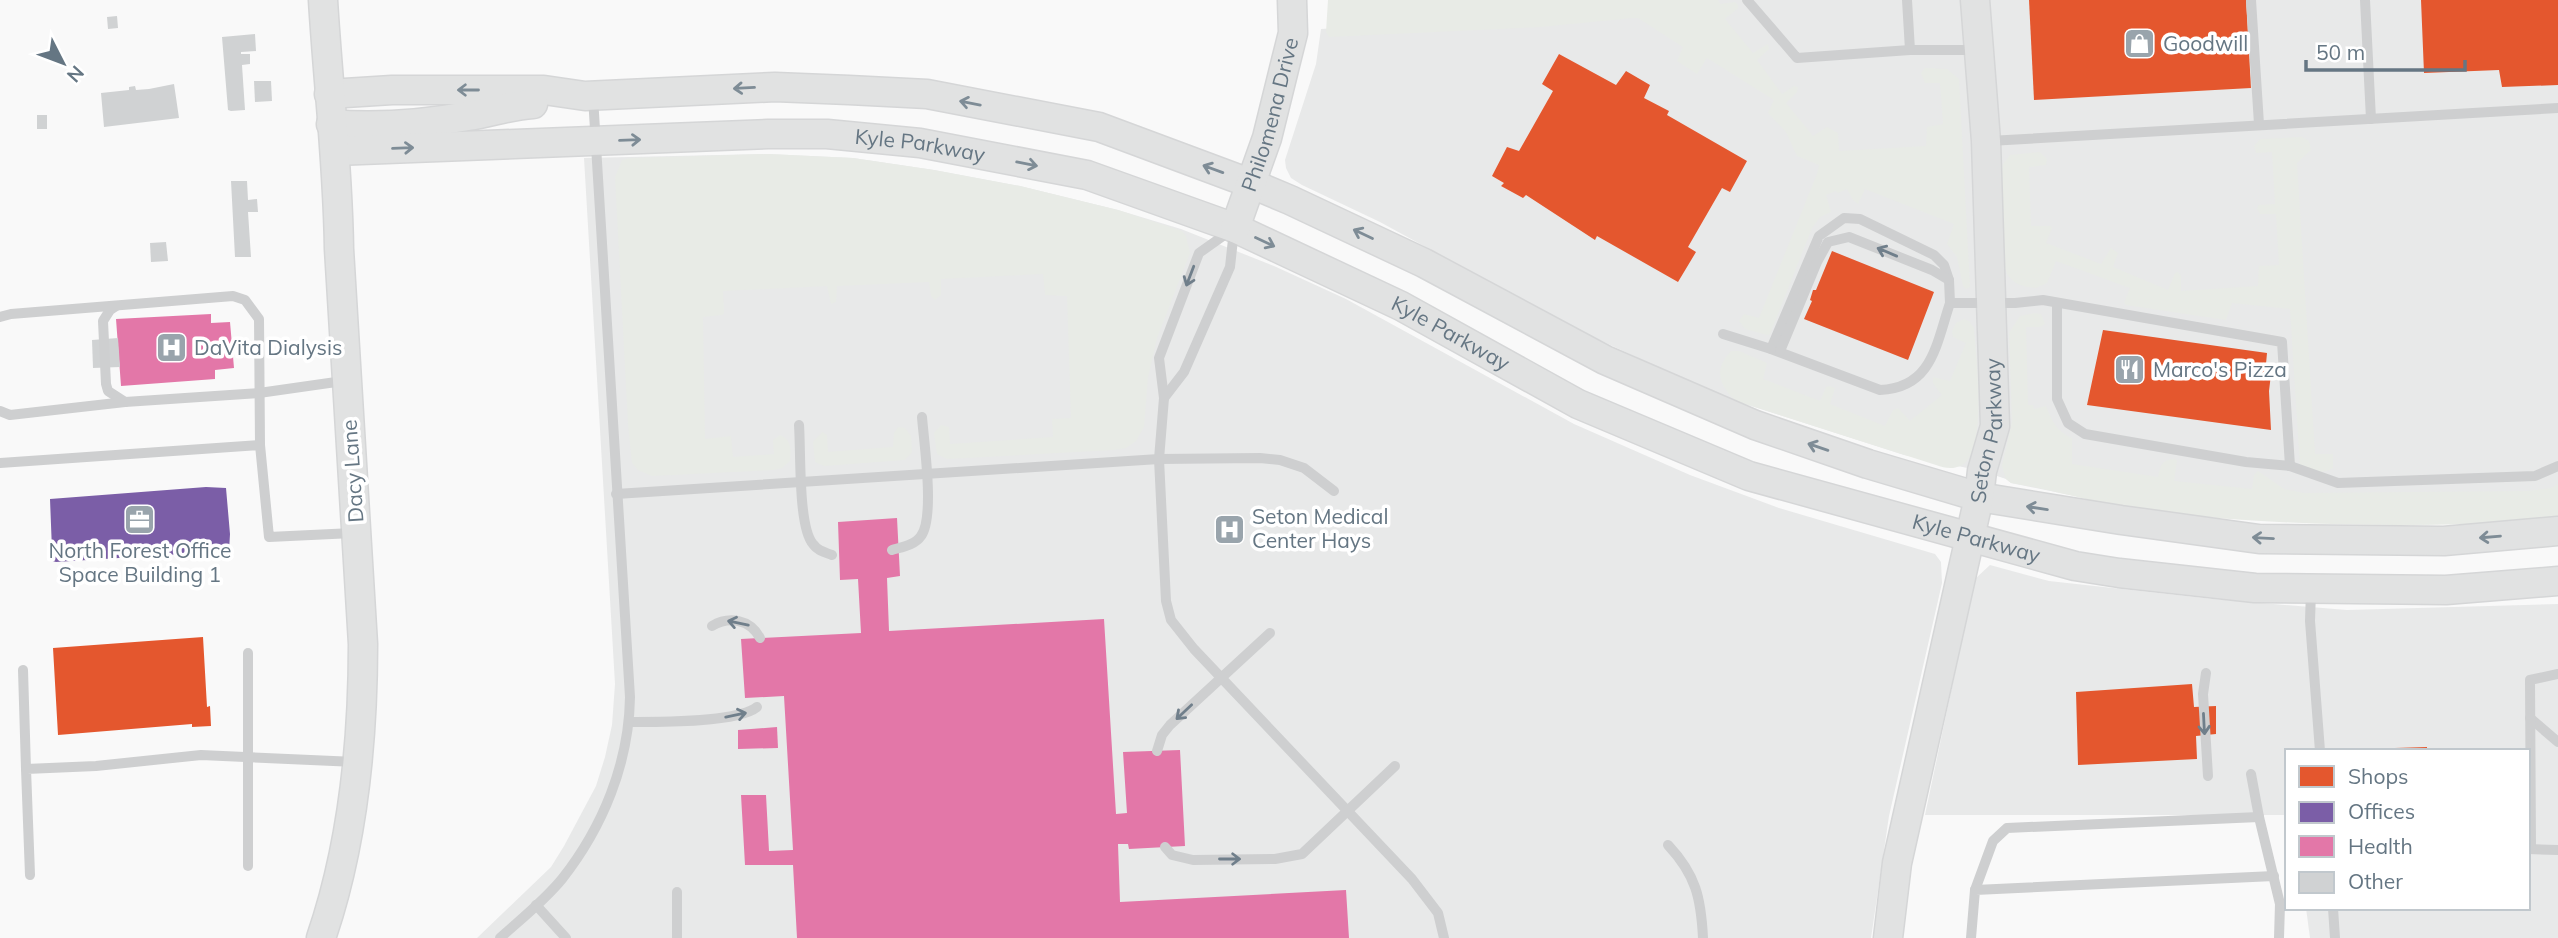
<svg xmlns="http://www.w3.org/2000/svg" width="2558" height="938" font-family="Mulish,sans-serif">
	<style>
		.built { fill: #e8e9e9 }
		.green { fill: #e8ebe6 }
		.shops { fill: #e4572e }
		.offices { fill: #7b5ea7 }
		.health { fill: #e377a8 }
		.building { fill: #d0d2d3 }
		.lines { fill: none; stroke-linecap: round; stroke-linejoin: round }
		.secondary-casing { stroke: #d5d6d7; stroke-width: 31 }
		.lane { stroke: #cecfd0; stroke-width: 10 }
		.secondary { stroke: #e1e2e2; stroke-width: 28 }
		.oneway { stroke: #7e8c96 }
		.oneway2 { stroke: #707f8b }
		.labels { text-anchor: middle; stroke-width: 7; stroke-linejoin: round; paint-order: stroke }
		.poi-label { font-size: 21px; fill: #657683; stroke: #fff; text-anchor: start }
		.street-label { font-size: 21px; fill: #657683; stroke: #fff }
	</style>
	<rect width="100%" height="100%" fill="#f9f9f9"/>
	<g class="built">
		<polygon points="1710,0 2558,0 2558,520 2411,525 2233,519 2144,510 2011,483 2006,479 1982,471 1904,455 1739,402 1664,370 1576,329 1380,222 1302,185 1291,178 1286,168 1285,160 1316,64 1321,29 1700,5"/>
		<polygon points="768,154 853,158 934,170 1020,186 1118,210 1181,229 1274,266 1346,299 1574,424 1690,475 1779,508 1935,554 1941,562 1942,583 1889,816 1871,938 477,938 551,867 564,846 596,786 605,757 612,725 615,684 584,158"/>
		<polygon points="1990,565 2049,581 2213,599 2347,610 2558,604 2558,938 2310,938 2306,908 2528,908 2528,751 2287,751 2287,815 1925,815 1973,587 1976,578"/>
	</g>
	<g class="green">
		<polygon points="1328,0 1718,0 1720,4 1735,2 1738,5 1738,8 1725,19 1753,53 1768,44 1769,49 1757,60 1782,94 1794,86 1798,87 1797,92 1786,103 1813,136 1827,127 1838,133 1839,151 1926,146 1927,127 1943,124 1940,83 1925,83 1921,73 1925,68 1947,69 1959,79 1970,287 1966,289 1963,286 1957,257 1947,244 1954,224 1865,189 1858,204 1853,200 1847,189 1838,193 1836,191 1826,195 1831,212 1820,217 1812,228 1770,334 1767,335 1745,329 1739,321 1744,314 1759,318 1817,174 1819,165 1797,156 1786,132 1768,113 1774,100 1707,58 1697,74 1677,61 1683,47 1638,18 1633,18 1540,27 1329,37 1326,32"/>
		<path d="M2302,137l7,4 2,9 -14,13 18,291h18v14c-7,6 -26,4 -33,-1l-10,-158 -58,-6 -6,17 -100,-15 -2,-2 6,-15 -74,-27 -9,22 -11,5c-14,-1 -27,-5 -31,-20l-5,-90 3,-14 7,-9 30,-3 7,7 -1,6 -17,2 2,59h19l2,2 -6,15 55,21 10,-16 7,5 -5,14 55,23 7,-17 3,-1 3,4v15l77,-5 1,-20 20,-1 -3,-51h-16l-3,-6 2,-3 16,-1 -3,-52 -16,1 -2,-7 6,-7z"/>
		<path d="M768,154l85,4 81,12 86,16 98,24 64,21 4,5 4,17 -33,85 -9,39 -4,50 -8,14 -10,7 -12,2 -167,9 -10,-5 -3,-21 7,-8 8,2 1,17 103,-7 -1,-18 19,-1 -4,-122 -22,-1 -2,-21 -102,5v16l-6,5 -4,-4 -2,-14 -92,4 -1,16 -5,2 -4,-18 -104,5 1,22 -2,2 -19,2 2,122 26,-3 2,21 41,-3 -1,-14 7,-5c12,5 11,15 10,26l-8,7 -8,2 -122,6 -14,-6 -6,-7 -4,-39 -13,-247 7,-17 8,-2z"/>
		<path d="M2035,313l6,1 4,10 -5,3h-14l2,78h5l1,4 12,-3c6,15 11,26 26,32v26l86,13c3,-12 3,-17 17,-18l2,2 -3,20 78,8 2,-14 4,-4 26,18 20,4 223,-2 24,-3 7,-4v36c-136,8 -275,7 -411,-9 -46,-6 -90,-21 -136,-28l-5,-4 -4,-13 10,-44 -3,-89 11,-17z"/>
		<path d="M1964,319l5,2 5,7c2,28 14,122 -12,137 -9,5 -17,3 -26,0l-200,-64c-18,-16 -22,-32 -5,-50h8l28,12 -4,16 57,22 6,-14 4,-1 5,2 -5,16 55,22 8,-16 5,-2 12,13 32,-26 -9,-12v-6l17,4 16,-38 -13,-6 -1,-6 4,-8z"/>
		<polygon points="898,427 905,428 911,436 912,452 905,460 824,466 815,462 813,442 822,432 827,435 828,452 893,447 894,433"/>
	</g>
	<g class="shops">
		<polygon points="2029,0 2246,0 2251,88 2034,100"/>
		<polygon points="2421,0 2558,0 2558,85 2502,87 2499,70 2424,73"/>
		<polygon points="1559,54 1616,85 1626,71 1650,85 1644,98 1669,111 1667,115 1747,161 1730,192 1722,188 1688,247 1696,252 1678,282 1597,236 1595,240 1526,195 1523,198 1501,186 1504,183 1492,176 1507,147 1519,151 1553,91 1542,84"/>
		<polygon points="1832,251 1934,292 1908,360 1804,319 1812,301 1810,300 1813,290 1816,290"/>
		<polygon points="2103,330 2267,353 2266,364 2272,366 2269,391 2271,430 2087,405"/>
		<polygon points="203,637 207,707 210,706 211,726 192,727 192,724 58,735 53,648"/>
		<polygon points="2192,684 2194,707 2216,706 2216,734 2196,736 2197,759 2078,765 2076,692"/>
		<polygon points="2427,747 2427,751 2395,751 2395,748"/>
	</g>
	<polygon class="offices" points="206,487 226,488 230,534 229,551 56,562 49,560 48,551 52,550 50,499"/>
	<g class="health">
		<polygon points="211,314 211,323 230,322 234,368 215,370 215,379 121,386 116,319"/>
		<polygon points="897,518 900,576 887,578 889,631 1104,619 1116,814 1127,813 1123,752 1180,750 1185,846 1129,849 1128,844 1118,844 1120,902 1346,890 1349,938 797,938 793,865 745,865 741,795 766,795 769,851 793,850 784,696 745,698 741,639 861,633 858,579 840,580 838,522"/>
		<polygon points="777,727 778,748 738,749 738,730"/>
	</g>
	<g class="building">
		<polygon points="117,16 118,28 108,29 107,17"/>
		<polygon points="255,34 256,51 241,52 241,54 250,54 250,64 242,65 245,110 231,111 228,110 222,37"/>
		<polygon points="254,81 271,81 272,101 255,102"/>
		<polygon points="174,84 179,118 104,127 101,93 129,90 129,87 135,86 136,90 149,89"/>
		<rect x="37" y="115" width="10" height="14"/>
		<polygon points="231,181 247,181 248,200 257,199 258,212 248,212 251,257 235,257"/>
		<polygon points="166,242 168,261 151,262 150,243"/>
		<polygon points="118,338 120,367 93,368 92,340"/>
	</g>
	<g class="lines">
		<defs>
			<g id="secondary">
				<polyline points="329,94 392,90 544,90 585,96 775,87 849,90 927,94 1099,127 1252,184 1290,200 1424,263 1605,360 1755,425 1868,464 1979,497 2121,520 2259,539 2444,541 2558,531"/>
				<path d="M331,124c45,4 93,0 137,-8 22,-3 43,-11 65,-12"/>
				<path id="s1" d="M335,151l433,-17h59l93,9 167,32 148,53 166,78 177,98 171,72 326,90 44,7 136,15 191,2 112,-9"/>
				<path id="s2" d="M1235,228l32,-90 18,-73 8,-32 -1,-33"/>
				<path d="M321,938c32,-93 42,-196 42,-294l-24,-395c-1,-83 -11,-166 -16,-249"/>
				<path id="s3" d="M1888,938l9,-75 82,-366 3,-26 13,-45 -9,-285 -11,-141"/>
			</g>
		</defs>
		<use href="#secondary" class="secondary-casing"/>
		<g class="lane">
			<polyline points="1747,0 1797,58 1910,50 1975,50"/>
			<polyline points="1907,0 1910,50"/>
			<polyline points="2251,0 2259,124"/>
			<polyline points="2365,0 2371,119"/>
			<polyline points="1989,141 2558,108"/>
			<polyline points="1230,231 1199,253 1159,358 1164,398 1159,459 1166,601 1171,620 1194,649 1412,879 1438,913 1444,938"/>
			<path d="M1950,303c-14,42 -18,85 -70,87l-109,-41 48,-113 25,-18 16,1 74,36 10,10 5,15 1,23h65l28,-3 239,42 8,124 -44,-4 -161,-28 -17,-11 -11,-24v-96"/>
			<polyline points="116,306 110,310 103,321 106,384 108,391 125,402"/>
			<polyline points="0,317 11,314 233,296 245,300 259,319 260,445"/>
			<polyline points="1723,334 1771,349"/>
			<polyline points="1780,351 1817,262 1828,242 1849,237 1932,270 1949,280"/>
			<polyline points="1164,398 1184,372 1230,267 1234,230"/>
			<polyline points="0,411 10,415 125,402 259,393 343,381"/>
			<path d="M799,425c2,26 -1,102 14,119 5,7 11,8 19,11"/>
			<polyline points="0,463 260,445 269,537 353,533"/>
			<polyline points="2290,466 2338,483 2535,476 2558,466"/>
			<polyline points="616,494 1159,459 1260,458 1280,460 1304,468 1334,491"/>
			<path d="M892,550c10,-3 23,-5 29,-14 14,-19 3,-93 1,-119"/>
			<polyline points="2311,591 2310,621 2320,751"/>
			<path d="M712,626c17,-10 38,-7 48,12"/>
			<polyline points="248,653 248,866"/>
			<polyline points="23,670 26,769"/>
			<polyline points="2206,673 2203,694 2208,776"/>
			<polyline points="2530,718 2558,742"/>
			<path d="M629,722c28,0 108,1 128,-15"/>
			<polyline points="1157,751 1162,735 1170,725 1270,633"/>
			<polyline points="2251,774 2259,817 2280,904 2279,938"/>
			<path d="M1668,845c28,30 33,53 35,93"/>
			<polyline points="1165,847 1172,855 1193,860 1275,859 1302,854 1395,766"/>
			<polyline points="2528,849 2558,850"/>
			<polyline points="2531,849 2530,680 2558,674"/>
			<polyline points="30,875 26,769 96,766 201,755 356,762"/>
			<polyline points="1975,890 1993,841 2007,828 2259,817"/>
			<polyline points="677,892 677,938"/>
			<polyline points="536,905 566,938"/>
			<polyline points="2333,908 2335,938"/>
			<path d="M500,938c21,-19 44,-37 62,-59 41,-52 67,-116 68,-182l-37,-600"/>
			<polyline points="1971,938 1975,890 2274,876"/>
		</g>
		<use href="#secondary" class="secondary"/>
	</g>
	<defs><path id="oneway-shaft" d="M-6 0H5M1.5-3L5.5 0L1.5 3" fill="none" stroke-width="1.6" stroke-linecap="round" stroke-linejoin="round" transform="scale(1.75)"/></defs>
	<g class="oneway">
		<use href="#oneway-shaft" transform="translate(744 88) rotate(177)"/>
		<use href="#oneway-shaft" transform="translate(468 90) rotate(180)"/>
		<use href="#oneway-shaft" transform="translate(970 103) rotate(-169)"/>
		<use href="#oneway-shaft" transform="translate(630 140) rotate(-2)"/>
		<use href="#oneway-shaft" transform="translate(403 148) rotate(-2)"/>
		<use href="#oneway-shaft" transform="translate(1027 164) rotate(11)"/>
		<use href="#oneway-shaft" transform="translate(1213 169) rotate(-160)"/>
		<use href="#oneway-shaft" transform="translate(1363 234) rotate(-155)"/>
		<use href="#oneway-shaft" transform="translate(1265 242) rotate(25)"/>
		<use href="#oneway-shaft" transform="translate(1818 447) rotate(-161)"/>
		<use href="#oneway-shaft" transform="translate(2037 508) rotate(-171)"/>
		<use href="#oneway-shaft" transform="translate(2490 537) rotate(175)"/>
		<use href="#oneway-shaft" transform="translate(2263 538) rotate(-177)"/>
	</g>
	<g class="oneway2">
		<use href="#oneway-shaft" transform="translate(1887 252) rotate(-157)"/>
		<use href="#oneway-shaft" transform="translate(1190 276) rotate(111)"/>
		<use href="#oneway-shaft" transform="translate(738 623) rotate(-168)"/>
		<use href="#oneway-shaft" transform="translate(1184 712) rotate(137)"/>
		<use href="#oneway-shaft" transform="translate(736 715) rotate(-12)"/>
		<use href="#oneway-shaft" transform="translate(2204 724) rotate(87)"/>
		<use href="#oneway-shaft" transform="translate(1230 859)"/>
	</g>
	<defs>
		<symbol id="shop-square" viewBox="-11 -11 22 22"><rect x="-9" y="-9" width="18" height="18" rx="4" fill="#99a4ac" stroke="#fff"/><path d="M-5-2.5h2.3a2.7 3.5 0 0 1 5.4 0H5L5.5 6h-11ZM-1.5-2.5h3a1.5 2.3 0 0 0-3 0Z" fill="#fff"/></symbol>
		<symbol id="hospital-square" viewBox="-11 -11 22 22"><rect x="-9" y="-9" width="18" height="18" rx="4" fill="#99a4ac" stroke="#fff"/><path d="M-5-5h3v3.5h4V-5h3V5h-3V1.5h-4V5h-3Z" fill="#fff"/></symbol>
		<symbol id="restaurant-square" viewBox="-11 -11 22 22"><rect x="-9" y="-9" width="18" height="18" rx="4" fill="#99a4ac" stroke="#fff"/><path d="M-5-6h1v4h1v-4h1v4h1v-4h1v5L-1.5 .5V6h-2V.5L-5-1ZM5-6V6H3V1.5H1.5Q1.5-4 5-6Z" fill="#fff"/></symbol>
		<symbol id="office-square" viewBox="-11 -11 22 22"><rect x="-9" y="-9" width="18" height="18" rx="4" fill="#99a4ac" stroke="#fff"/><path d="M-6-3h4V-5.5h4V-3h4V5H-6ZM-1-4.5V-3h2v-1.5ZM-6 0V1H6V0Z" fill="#fff"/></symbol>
	</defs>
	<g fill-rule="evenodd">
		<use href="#shop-square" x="2122" y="26" width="35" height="35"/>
		<use href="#hospital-square" x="154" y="330" width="35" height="35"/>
		<use href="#restaurant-square" x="2112" y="352" width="35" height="35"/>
		<use href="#office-square" x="122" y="502" width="35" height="35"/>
		<use href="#hospital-square" x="1212" y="512" width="35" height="35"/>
	</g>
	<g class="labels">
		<g class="poi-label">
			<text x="2163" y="51">Goodwill</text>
			<text x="194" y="355">DaVita Dialysis</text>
			<text x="2153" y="377">Marco's Pizza</text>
			<text x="1252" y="524">Seton Medical<tspan x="1252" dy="24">Center Hays</tspan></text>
			<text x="140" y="558" text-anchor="middle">North Forest Office<tspan x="140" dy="24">Space Building 1</tspan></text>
		</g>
		<g class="street-label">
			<text dy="7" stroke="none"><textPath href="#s2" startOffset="119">Philomena Drive</textPath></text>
			<text dy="7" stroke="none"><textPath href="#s1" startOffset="586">Kyle Parkway</textPath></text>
			<text dy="7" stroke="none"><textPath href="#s1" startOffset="1153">Kyle Parkway</textPath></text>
			<text dy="7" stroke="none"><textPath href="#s3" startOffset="518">Seton Parkway</textPath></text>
			<text transform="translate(353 471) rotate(-94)" y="7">Dacy Lane</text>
			<text dy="7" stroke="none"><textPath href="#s1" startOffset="1720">Kyle Parkway</textPath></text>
		</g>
	</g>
	<rect x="2285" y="749" width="245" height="161" fill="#ffffff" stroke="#c1c8cd" stroke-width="2"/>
	<rect x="2299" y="766" width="35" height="21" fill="#e4572e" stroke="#c1c8cd" stroke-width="2"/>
	<text x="2348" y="784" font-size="21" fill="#657683">Shops</text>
	<rect x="2299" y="802" width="35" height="21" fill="#7b5ea7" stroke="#c1c8cd" stroke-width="2"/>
	<text x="2348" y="819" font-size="21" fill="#657683">Offices</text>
	<rect x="2299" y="836" width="35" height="21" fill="#e377a8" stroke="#c1c8cd" stroke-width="2"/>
	<text x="2348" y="854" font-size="21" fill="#657683">Health</text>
	<rect x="2299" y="872" width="35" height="21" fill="#d0d2d3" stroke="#c1c8cd" stroke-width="2"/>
	<text x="2348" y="889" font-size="21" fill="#657683">Other</text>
	<g transform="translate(63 63) rotate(132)" stroke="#ffffff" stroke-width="5" paint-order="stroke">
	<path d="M0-5L12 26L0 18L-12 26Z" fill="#657683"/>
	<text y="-10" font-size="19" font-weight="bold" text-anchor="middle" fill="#657683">N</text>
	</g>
	<path d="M2306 60v10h159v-10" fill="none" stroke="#657683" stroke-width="3.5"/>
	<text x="2316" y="60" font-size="21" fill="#657683" stroke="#ffffff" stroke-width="5" paint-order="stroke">50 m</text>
</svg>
